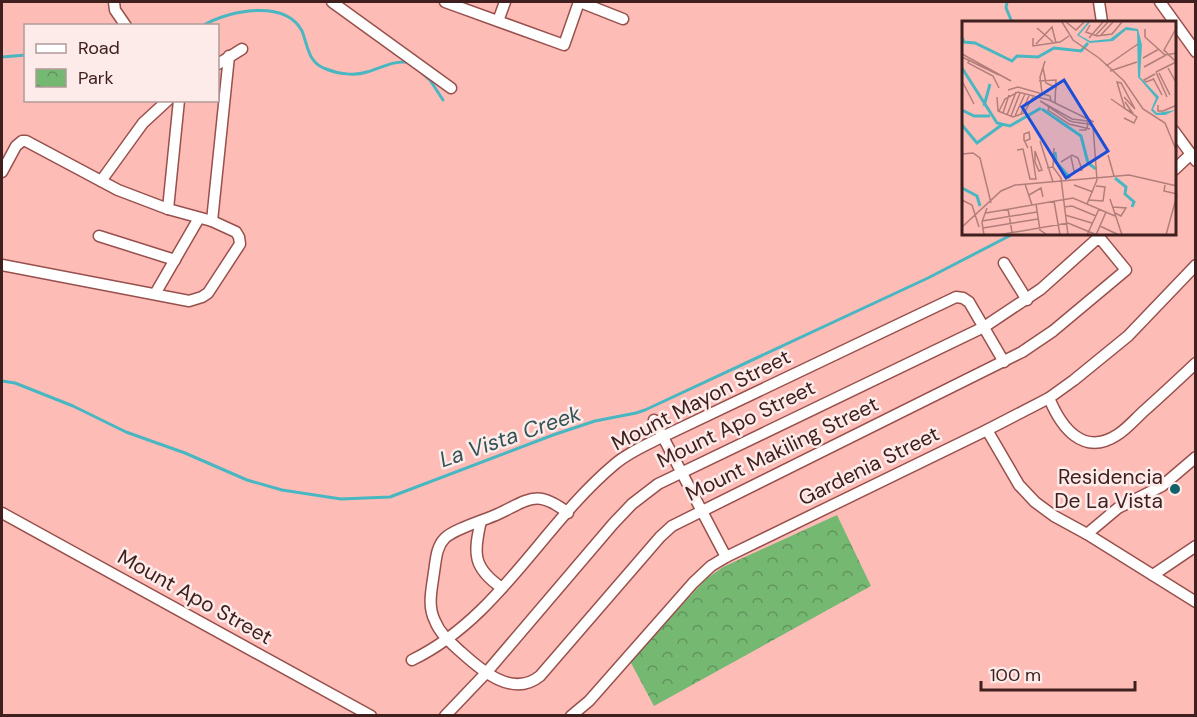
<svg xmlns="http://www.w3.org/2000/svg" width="1197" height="717" font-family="'DM Sans',sans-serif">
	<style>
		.park { fill: url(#park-crowns) }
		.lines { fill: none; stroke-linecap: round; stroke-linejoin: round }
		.stream { stroke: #48b7c1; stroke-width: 3 }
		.minor-casing { stroke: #98504d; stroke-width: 13 }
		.minor { stroke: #fff; stroke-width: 10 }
		.poi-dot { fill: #136269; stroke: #fdebea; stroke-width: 2 }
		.labels { text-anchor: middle; stroke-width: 5; stroke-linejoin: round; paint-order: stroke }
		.street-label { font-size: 21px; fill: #3f201f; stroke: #fdebea }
		.poi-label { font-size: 21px; fill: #3f201f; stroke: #fdebea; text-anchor: end }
		.water-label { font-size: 22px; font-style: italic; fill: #335457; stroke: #fdebea }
		.inset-river { fill: none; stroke: #48b7c1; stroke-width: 3 }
		.inset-road { fill: none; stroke: #b27e7a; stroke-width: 1.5 }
		.view { fill: #1d4ed8; fill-opacity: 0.15; stroke: #1d4ed8; stroke-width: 3 }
		.inset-edge { fill: none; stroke: #3f201f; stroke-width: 3 }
	</style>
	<defs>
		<pattern id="park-crowns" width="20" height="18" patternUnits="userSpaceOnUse" patternTransform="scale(1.5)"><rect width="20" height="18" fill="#75b872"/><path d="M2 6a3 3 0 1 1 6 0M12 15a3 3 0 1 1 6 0" fill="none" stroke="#61955d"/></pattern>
	</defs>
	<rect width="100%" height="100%" fill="#febcb7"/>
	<polygon class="park" points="837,515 871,586 654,706 630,661 706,579 723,567"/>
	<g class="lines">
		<g class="stream">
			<polyline points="1007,2 1006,8 1012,22"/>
			<path d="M202,26c29,-17 84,-26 100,5 6,15 6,32 24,38 12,5 29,7 41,3 14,-4 25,-11 40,-10"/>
			<polyline points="2,57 26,55"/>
			<polyline points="422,73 430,80 443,100"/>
			<polyline points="2,381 15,383 73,406 126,432 185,453 247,480 282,490 341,499 390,497 553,435 595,421 636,413 645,410 928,278 1013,234"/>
		</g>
		<defs>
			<g id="minor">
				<polyline points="114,2 115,10 126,26"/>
				<polyline points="332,2 451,88"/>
				<polyline points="445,2 564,45 579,2"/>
				<polyline points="580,2 623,19"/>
				<polyline points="1099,2 1102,22"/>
				<polyline points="1160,2 1196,52"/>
				<polyline points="498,21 505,2"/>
				<polyline points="218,64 242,49"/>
				<polyline points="1174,131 1196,161"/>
				<polyline points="1174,170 1191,154"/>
				<polyline points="2,172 16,146 22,141 26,141 118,190 168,209 212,221 236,232 239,237 240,244 208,293 202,297 189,301 2,265"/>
				<polyline points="101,181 143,123 168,100"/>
				<polyline points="168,209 179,100"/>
				<polyline points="212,221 229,56"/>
				<polyline points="99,236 175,260"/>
				<polyline points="1004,263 1027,300"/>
				<polyline points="155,294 199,218"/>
				<path d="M1049,398c12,29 34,59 68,37 10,-6 19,-17 28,-25 17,-15 34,-31 51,-47"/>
				<polyline points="654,420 726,557"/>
				<polyline points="987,430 1019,485 1035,502 1054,516 1087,534 1196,602"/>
				<polyline points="2,513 371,716"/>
				<path d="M481,521c-8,33 -8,47 21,67"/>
				<polyline points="1087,534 1118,508 1162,486 1196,457"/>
				<polyline points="1153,575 1196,546"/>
				<path d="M412,660c87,-42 130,-135 203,-196 14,-12 31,-19 47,-27l294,-140 7,1 6,4 35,60"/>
				<path d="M445,716l41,-43 127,-149 19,-20 26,-20 326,-157 57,-38 58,-52 27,33 -73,61 -31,21 -350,174 -12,11 -120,139c-27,22 -58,-5 -79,-24 -10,-9 -21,-18 -26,-31 -8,-15 -3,-33 -1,-49 2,-12 2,-25 11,-34 9,-9 40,-18 53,-24 32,-15 39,-25 70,-1"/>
				<polyline points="571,716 589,701 693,583 711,566 726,557 987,430 1049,398 1074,380 1128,336 1196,265"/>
			</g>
		</defs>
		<use href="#minor" class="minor-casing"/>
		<use href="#minor" class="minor"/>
	</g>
	<circle class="poi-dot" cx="1175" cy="489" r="6"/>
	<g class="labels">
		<g class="street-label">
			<text transform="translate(701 400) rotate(-27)" y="7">Mount Mayon Street</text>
			<text transform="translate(736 424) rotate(-26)" y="7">Mount Apo Street</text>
			<text transform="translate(782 449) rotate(-26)" y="7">Mount Makiling Street</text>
			<text transform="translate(869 466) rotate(-26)" y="7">Gardenia Street</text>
			<text transform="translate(195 597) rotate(29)" y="7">Mount Apo Street</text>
		</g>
		<g class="poi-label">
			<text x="1163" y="484">Residencia<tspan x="1163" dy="24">De La Vista</tspan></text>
		</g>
		<g class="water-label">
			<text transform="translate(510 436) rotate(-19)" y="8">La Vista Creek</text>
		</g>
	</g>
	<g transform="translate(962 21)">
		<rect width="214" height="214" fill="#febcb7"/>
		<path d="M126,1h2l-11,13 11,6 20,-2 16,-12 12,2 4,16 -2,32 19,20 -6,12 4,4 19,-3 -11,5h-9l-5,-5 5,-12 -18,-21 -1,-46 -11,-1 -13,11 -23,2 -13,-8z" fill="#48b7c1"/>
		<path class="inset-river" d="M0,16l2,5 11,1 37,18 5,-5 21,1 16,-9 27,3 7,-8M0,47l35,55 13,3 31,-18M22,85l6,-22M80,88l39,27 7,27 8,6M0,89l12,6h16M0,104l15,18 26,-19M93,131l1,10 14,16M153,157l11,9 -1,7 9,8 -2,5M0,167l15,8 3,10"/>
		<path class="inset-road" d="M100,1l11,18 26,18 25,23 19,28 22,14 12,29M104,1l10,8 8,-8M128,4l-4,7 11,4 15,-2 10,-12M215,6l-13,23 13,13M75,7l16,14M183,8v8l20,18 12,-2M133,15l13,-14M138,15l13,-14M71,17v8l27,-4 9,-6M127,17l14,-16M74,23l16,-17 4,16M0,33l49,27M0,36l37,18M181,37l16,-9M7,39l-1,3 25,13 6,12M144,45l32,-22M182,46l22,-12M81,47l3,15 11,5M206,47l9,16M148,50l27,-9M194,51l11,25M194,51l20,-10M197,52l11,22M191,57l9,17M192,58l-8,3 -2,-2 11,-6M0,60l12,23M77,60l17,-1 -1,23M46,69l10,-3 32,9 1,5M80,72l-2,-16 5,-16M35,76l1,14 15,6 11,-4M162,76l11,12 -14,-26 -4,-1 8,27 7,3 -7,-10M149,78l26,18 -3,6 -10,-5M196,84v6h5l14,-6M87,86l-1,3 21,14 21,5M37,90l6,-12 13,-7 31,8 45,22M41,92l6,-18M59,92l8,-17M62,92l9,-16M45,94l9,-23M49,95l9,-23M53,95l10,-22M117,109h7l2,-6 -1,-3 -15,-2 -32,-18 30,20 4,1 14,2 3,1 2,1M63,120l5,-2 -1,-7 -5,2v6l4,8M78,120l13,41M55,129l6,-1 7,30h6l-5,-33M73,130l7,19 -3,1 -4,-9zM0,133l11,-1 7,5 11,45M146,134l6,21M109,136l3,14 8,-1 -4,-12M99,141l11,-7 6,3M91,146l1,-19M85,147l6,-1 8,11 7,57M63,163l7,21M112,164l19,7M203,164l-1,6 13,3M67,174l12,-7 2,9M148,178l12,36M0,179l10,5 7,22M127,179l14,1 2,-14 -9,-1M92,180l6,34M74,183l4,26 6,4M125,183l10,-24 -4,-54M102,186l8,-1 24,10M151,186l13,1 -5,8 -6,-3M46,188l4,23M24,192l87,-15 42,18M103,194l27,8M20,200l55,-9M138,205l19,9M0,206l39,-36 14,-6 114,-10 48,11M21,207l55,-9M22,214l-2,-13 5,-14M36,214l70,-12 29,12M125,214l12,-26M134,214l10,-23M204,214l11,-40"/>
		<path class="view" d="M102,59l44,71 -42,27 -44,-71z"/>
		<rect width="214" height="214" class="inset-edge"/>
	</g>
	<rect width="1197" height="717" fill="none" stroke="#3f201f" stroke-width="6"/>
	<rect x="24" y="24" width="195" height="78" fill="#fdebea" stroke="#b19a99" stroke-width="1.5"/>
	<rect x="36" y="44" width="30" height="9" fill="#ffffff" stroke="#b19a99" stroke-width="1.5"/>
	<text x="78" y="54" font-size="18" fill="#3f201f">Road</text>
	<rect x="36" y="69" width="30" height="18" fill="url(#park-crowns)" stroke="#b19a99" stroke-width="1.5"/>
	<text x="78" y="84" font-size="18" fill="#3f201f">Park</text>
	<path d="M981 681v9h154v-9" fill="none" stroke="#3f201f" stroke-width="3"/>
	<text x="990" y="681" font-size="18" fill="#3f201f" stroke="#fdebea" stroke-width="4.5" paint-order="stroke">100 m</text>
</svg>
